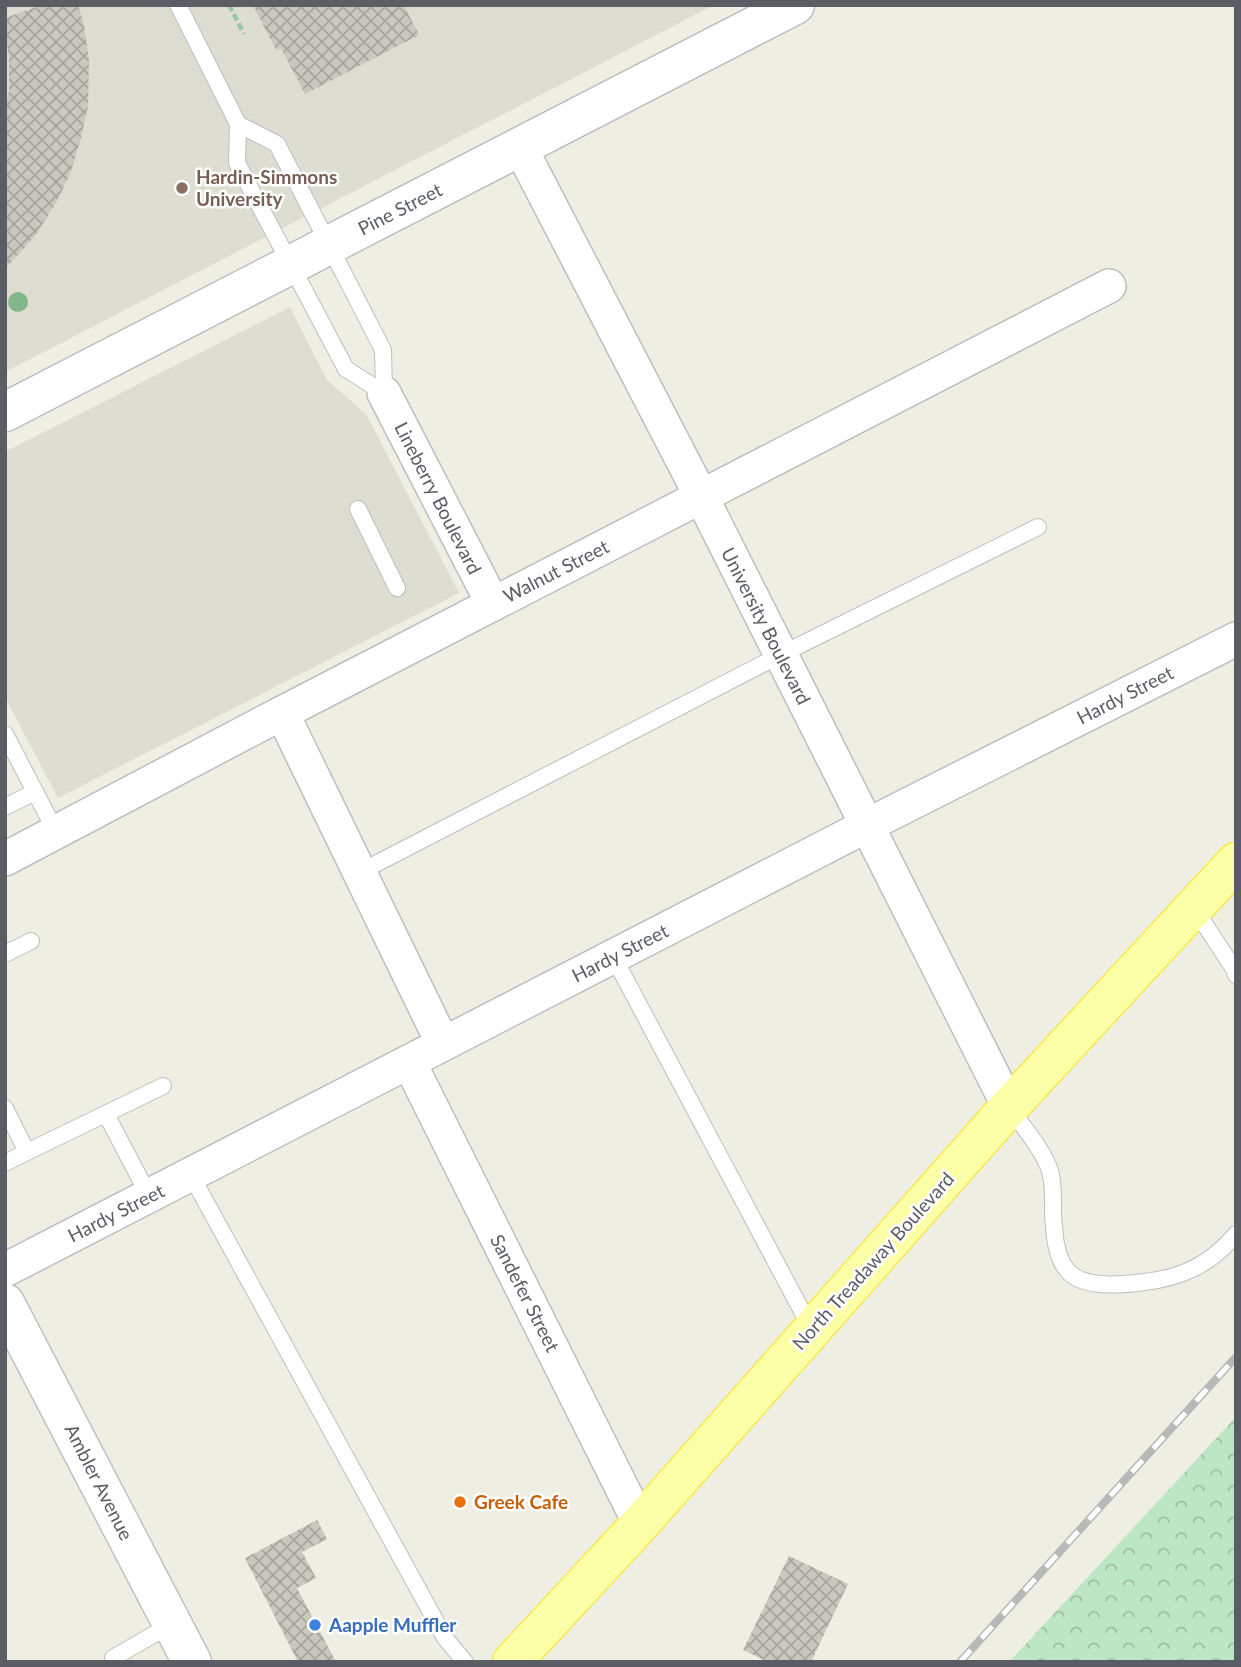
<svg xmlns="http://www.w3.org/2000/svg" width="1241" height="1667" font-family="Lato,sans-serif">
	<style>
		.education { fill: #deddd1 }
		.forest { fill: url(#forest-crowns) }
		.building { fill: url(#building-cross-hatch) }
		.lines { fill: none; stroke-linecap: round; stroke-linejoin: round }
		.service-casing { stroke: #bcbec4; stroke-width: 18 }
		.minor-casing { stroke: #bcbec4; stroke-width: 36 }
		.tertiary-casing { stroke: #bcbec4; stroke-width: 41 }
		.secondary-casing { stroke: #bfc0c8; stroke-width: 41 }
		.primary-casing { stroke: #f9e850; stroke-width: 41 }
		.path { stroke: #95c8ad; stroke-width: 4.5; stroke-dasharray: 7 3.5; stroke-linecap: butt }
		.service { stroke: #fff; stroke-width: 16 }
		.minor { stroke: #fff; stroke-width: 33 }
		.tertiary { stroke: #fff; stroke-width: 38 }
		.secondary { stroke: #fff; stroke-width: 38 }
		.primary { stroke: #fdffa6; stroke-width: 38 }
		.rail-casing { stroke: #b7b8b8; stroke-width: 8 }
		.rail { stroke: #fff; stroke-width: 5; stroke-dasharray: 16; stroke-linecap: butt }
		.tree { fill: #85b58b }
		.education-dot { fill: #8d6e63; stroke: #fff; stroke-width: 2.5 }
		.food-dot { fill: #e8710a; stroke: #fff; stroke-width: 2.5 }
		.shop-dot { fill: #3f7fe0; stroke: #fff; stroke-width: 2.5 }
		.labels { text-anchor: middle; stroke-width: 5; stroke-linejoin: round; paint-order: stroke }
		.education-label { font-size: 19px; font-weight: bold; fill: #785e54; stroke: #fff; text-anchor: start }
		.street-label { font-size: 19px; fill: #5a5d64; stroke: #fff }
		.food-label { font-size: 19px; font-weight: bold; fill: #c56008; stroke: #fff; text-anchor: start }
		.shop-label { font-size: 19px; font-weight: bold; fill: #366cbe; stroke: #fff; text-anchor: start }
	</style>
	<defs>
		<pattern id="forest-crowns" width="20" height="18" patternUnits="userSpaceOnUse" patternTransform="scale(1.75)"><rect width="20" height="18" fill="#bde7c4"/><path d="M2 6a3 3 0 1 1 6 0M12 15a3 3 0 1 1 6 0" fill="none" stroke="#9dbea3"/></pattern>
		<pattern id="building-cross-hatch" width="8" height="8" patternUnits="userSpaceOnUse" patternTransform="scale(1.75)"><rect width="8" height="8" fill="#c9c8bf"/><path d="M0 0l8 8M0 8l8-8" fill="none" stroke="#a6a69f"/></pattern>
	</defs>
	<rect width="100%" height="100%" fill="#eeeee2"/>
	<g class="education">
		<polygon points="5,5 714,5 5,372"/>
		<polygon points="290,307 327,380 366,414 459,593 58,798 5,697 5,452"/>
	</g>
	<polygon class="forest" points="1236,1417 1236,1662 1009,1662"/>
	<g class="building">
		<polygon points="42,5 78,5 84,25 89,61 88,106 81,138 70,174 56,203 35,236 5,269 5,111 9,91 9,55 5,36 5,18"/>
		<polygon points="253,5 404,5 419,35 305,94 281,48 276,50"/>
		<polygon points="317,1520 327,1539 302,1552 316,1578 297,1588 336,1662 298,1662 245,1558"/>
		<polygon points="789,1556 848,1584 811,1662 768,1662 743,1650"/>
	</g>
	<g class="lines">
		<defs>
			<g id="service">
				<polyline points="178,5 238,124 237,163 346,369 384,393"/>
				<polyline points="238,124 277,144 383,350 384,393"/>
				<polyline points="358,509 397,588"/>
				<polyline points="5,734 56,832"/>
				<polyline points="5,807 35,792"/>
				<polyline points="360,872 780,655 1038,527"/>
				<polyline points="1194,908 1234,969 1236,975"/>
				<polyline points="5,954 31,941"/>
				<polyline points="613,956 812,1330"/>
				<path d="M1009,1107c13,19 34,42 41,64 4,13 3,29 3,42 1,18 2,43 14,57 15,19 55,15 77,12 38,-4 67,-18 92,-48"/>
				<polyline points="5,1108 27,1152 163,1086"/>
				<polyline points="106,1114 149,1196"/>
				<polyline points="5,1163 27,1152"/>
				<polyline points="191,1175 445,1638 465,1662"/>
				<polyline points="113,1658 172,1624"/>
			</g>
			<g id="minor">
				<polyline points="520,147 701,496 1009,1107"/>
				<polyline points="384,393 493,604"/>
				<polyline points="282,713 443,1044"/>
				<polyline points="5,859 282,713 1109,286"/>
				<polyline points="409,1062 640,1524"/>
				<polyline points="5,1270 866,826 1236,639"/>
			</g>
			<polyline id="tertiary" points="5,412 795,5"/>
			<polyline id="secondary" points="5,1303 192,1662"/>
			<polyline id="primary" points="512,1662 640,1524 1009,1107 1236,862"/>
		</defs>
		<use href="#service" class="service-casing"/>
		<use href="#minor" class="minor-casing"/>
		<use href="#tertiary" class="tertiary-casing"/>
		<use href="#secondary" class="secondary-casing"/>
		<use href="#primary" class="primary-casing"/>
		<polyline class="path" points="229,5 244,34"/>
		<use href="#service" class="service"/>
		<use href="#minor" class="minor"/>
		<use href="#tertiary" class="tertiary"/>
		<use href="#secondary" class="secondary"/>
		<use href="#primary" class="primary"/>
		<defs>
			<polyline id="rail" points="960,1662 1236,1357"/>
		</defs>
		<use href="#rail" class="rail-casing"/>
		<use href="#rail" class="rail"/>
	</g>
	<circle class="tree" cx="18" cy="302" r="10"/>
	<circle class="education-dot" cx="182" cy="188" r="7"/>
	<circle class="food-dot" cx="460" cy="1502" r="7"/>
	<circle class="shop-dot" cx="315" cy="1625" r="7"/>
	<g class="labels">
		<g class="education-label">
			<text x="196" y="184">Hardin-Simmons<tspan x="196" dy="22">University</tspan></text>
		</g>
		<g class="street-label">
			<text transform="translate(400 209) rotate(-27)" y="7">Pine Street</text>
			<text transform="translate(438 498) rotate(63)" y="7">Lineberry Boulevard</text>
			<text transform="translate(556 571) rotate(-27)" y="7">Walnut Street</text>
			<text transform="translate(766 626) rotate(63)" y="7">University Boulevard</text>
			<text transform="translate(1125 695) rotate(-27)" y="7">Hardy Street</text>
			<text transform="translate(620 953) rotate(-27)" y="7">Hardy Street</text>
			<text transform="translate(116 1213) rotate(-27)" y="7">Hardy Street</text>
			<text transform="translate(873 1261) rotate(-48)" y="7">North Treadaway Boulevard</text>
			<text transform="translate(525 1293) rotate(63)" y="7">Sandefer Street</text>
			<text transform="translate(99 1482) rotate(63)" y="7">Ambler Avenue</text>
		</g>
		<g class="food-label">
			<text x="474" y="1509">Greek Cafe</text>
		</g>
		<g class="shop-label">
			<text x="329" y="1632">Aapple Muffler</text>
		</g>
	</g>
	<rect width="1241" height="1667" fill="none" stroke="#5a5d64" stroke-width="14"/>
</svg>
